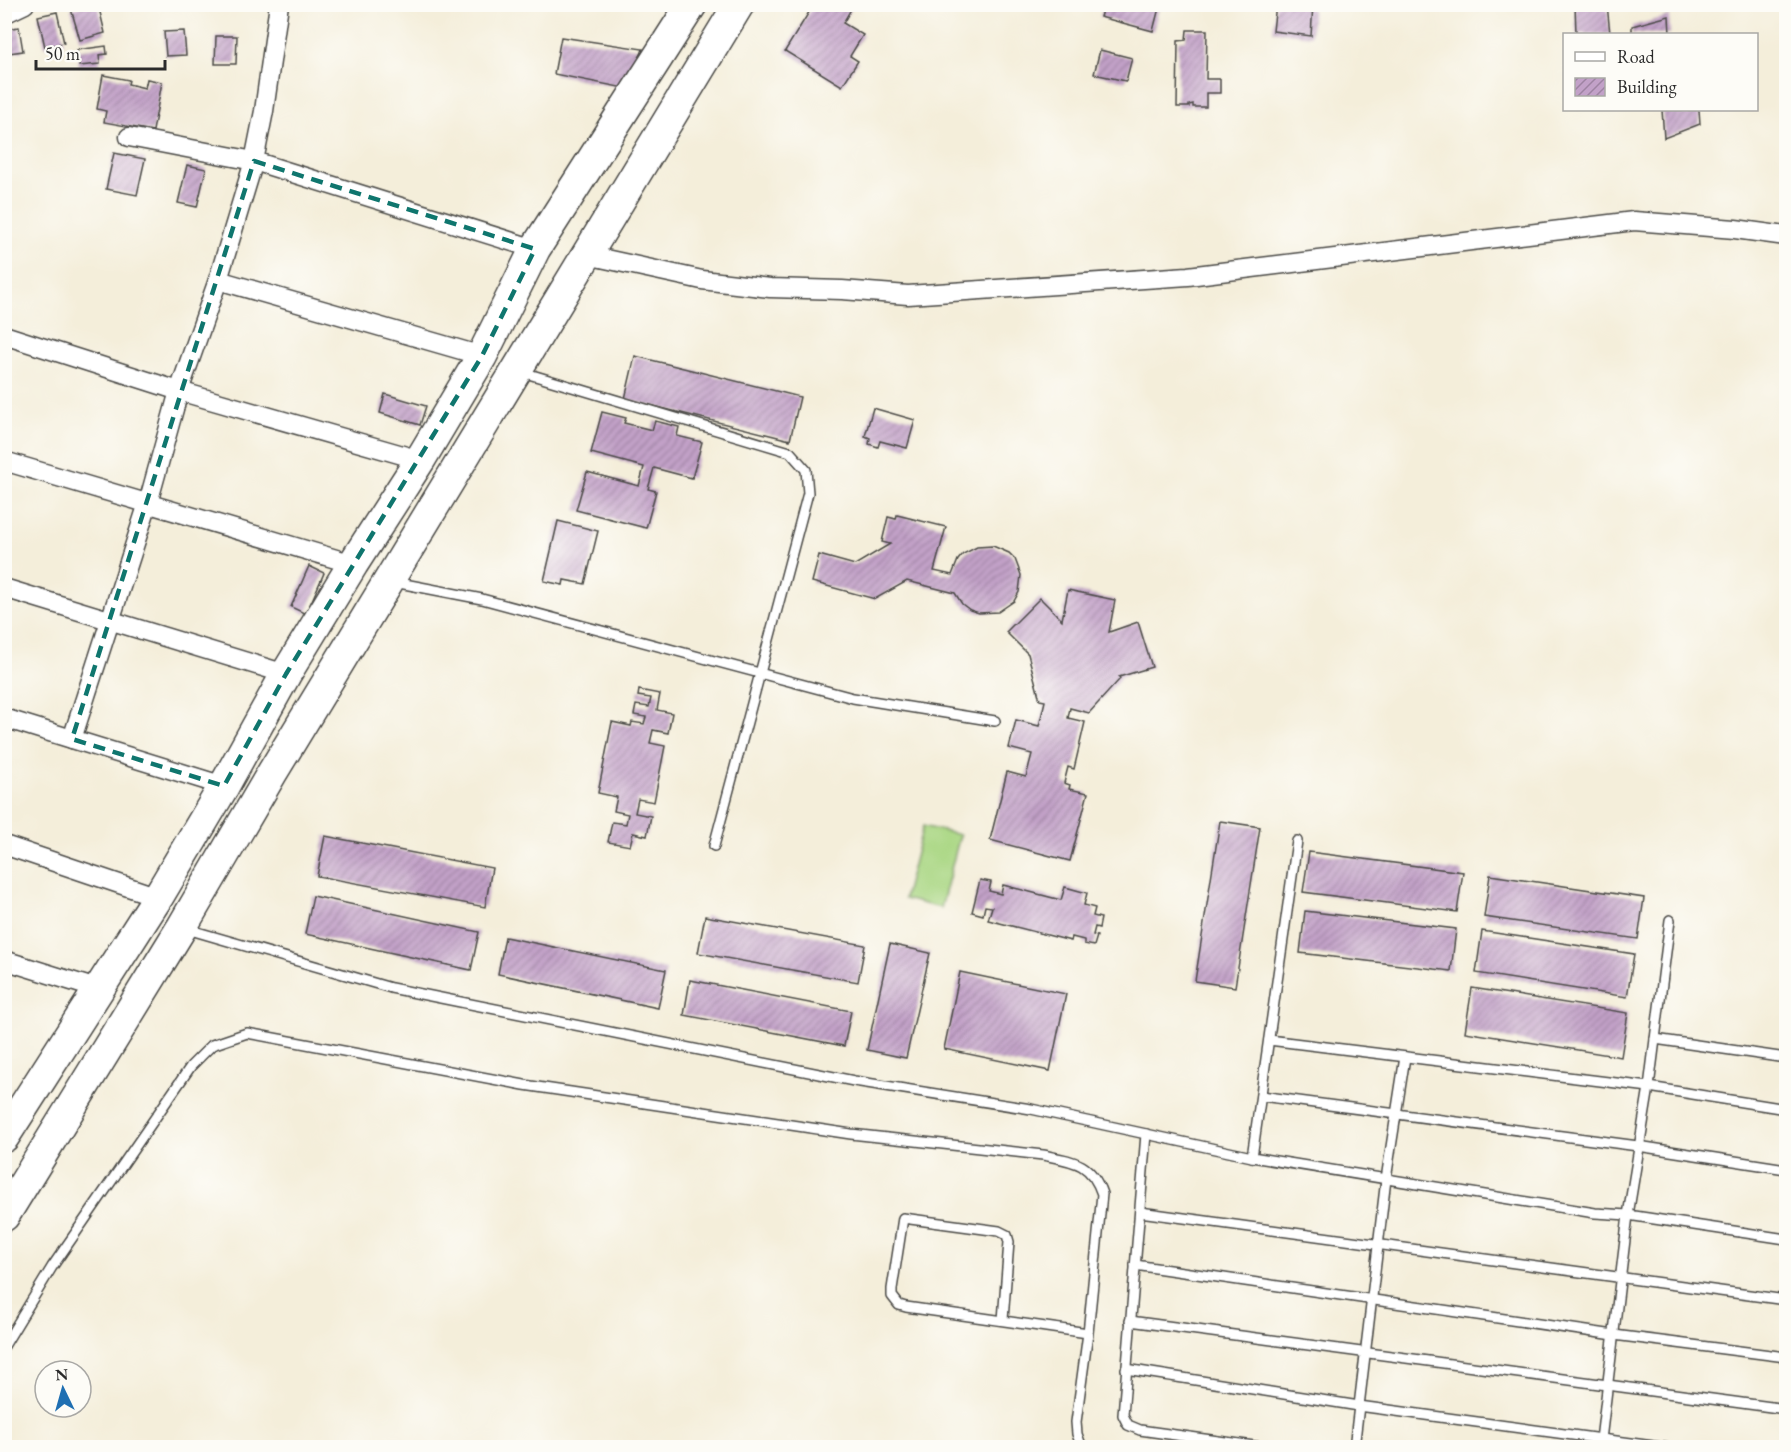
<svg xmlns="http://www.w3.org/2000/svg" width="1791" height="1452" font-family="'EB Garamond',serif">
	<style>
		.pitch { fill: #aad784; stroke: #6a8158; stroke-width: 1.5 }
		.building { fill: url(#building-hatch) }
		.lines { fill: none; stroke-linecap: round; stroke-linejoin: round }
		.service-casing { stroke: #494845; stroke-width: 12 }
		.minor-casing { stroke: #494845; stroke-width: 21 }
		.trunk-casing { stroke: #494845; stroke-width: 33 }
		.service { stroke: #fff; stroke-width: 9 }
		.minor { stroke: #fff; stroke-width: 18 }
		.trunk { stroke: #fff; stroke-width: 30 }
		.marked { fill: none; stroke: #0f766e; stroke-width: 4.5; stroke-dasharray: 12 8; stroke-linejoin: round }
	</style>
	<defs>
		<pattern id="building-hatch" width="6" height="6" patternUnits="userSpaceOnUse" patternTransform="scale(1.5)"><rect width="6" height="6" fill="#c2a1c8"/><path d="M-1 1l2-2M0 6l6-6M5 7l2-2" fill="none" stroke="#9e83a3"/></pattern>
	</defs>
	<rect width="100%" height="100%" fill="#fdfcf7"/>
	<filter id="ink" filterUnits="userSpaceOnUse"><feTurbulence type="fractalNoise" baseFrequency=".0167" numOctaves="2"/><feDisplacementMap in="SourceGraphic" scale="12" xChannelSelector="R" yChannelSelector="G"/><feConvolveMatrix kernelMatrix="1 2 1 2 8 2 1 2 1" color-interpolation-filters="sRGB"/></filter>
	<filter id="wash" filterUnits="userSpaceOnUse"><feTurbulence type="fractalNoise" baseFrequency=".008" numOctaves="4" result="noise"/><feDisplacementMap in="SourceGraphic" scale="24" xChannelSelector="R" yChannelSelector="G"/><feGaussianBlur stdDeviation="1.35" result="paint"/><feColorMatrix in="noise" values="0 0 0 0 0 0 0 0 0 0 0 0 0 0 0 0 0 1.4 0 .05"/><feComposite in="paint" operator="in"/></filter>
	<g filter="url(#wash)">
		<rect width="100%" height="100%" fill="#f4eeda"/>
		<polygon class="pitch" points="923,826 960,835 941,908 904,899"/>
		<g id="blocks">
			<g class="building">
				<polygon points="88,4 98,4 105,33 80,40 71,9"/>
				<polygon points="814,4 854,4 843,23 863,35 850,56 858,61 842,86 785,51"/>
				<polygon points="1104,4 1160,4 1153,31 1100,17"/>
				<polygon points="1276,4 1313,4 1311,36 1273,31"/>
				<polygon points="1575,4 1607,4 1610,34 1576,34"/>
				<polygon points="57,12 64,43 45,47 38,16"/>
				<polygon points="1669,16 1670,34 1632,34 1632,26"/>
				<polygon points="19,27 23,51 9,53 5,29"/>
				<polygon points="1187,30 1207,30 1206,79 1220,79 1220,93 1206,93 1206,107 1193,107 1193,104 1189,105 1189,107 1177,107 1178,41 1186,40"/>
				<polygon points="184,31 186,55 166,56 164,32"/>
				<polygon points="216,36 237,36 236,64 215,64"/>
				<polygon points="561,37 643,49 629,89 554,74"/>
				<polygon points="106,46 107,54 99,55 100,64 79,66 77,50"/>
				<polygon points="1100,50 1132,58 1126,81 1094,74"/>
				<polygon points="103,75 129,80 128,84 145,88 147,79 162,82 153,131 104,122 106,111 97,109"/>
				<polygon points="1662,110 1699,110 1700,124 1664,138"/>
				<polygon points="114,153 145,159 137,195 106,189"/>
				<polygon points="187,165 206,169 197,207 178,203"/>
				<polygon points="635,356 800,397 790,440 625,399"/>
				<polygon points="385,394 426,406 420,425 380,413"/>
				<polygon points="873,408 915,420 907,448 880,441 878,447 869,444 870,438 865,436"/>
				<polygon points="602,412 626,418 624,423 652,430 655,421 679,427 677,436 702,442 692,478 654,468 648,489 656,491 646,528 576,510 587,472 639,486 644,467 591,453"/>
				<polygon points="897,515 946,527 934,571 952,575 958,560 963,554 977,547 993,546 1009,553 1015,559 1021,575 1019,592 1014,601 998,612 979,613 970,610 962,604 955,593 907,581 875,599 812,582 819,555 855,565 890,544 882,542 888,517 896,519"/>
				<polygon points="558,521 598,531 585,584 564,580 563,585 544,581"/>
				<polygon points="309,566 324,573 306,614 291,607"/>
				<polygon points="1068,590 1115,600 1109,632 1138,622 1152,667 1119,677 1120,679 1089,713 1070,708 1068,718 1085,722 1074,769 1068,767 1064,783 1070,785 1069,789 1088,793 1070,861 990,840 1007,772 1026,777 1032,754 1009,748 1016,720 1039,726 1045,701 1040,700 1028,654 1006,632 1040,598 1062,620"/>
				<polygon points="639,690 660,694 657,710 672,713 668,733 653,730 650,743 665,746 654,802 638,799 635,813 651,816 647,836 633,833 630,846 608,842 612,822 626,824 628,814 614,811 617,797 598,793 612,722 631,726 632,722 644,724 646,717 634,715 636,705 649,707 651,698 638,696"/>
				<polygon points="1220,821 1260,827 1235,987 1195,981"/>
				<polygon points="325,836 492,868 485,907 317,876"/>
				<polygon points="1309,852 1463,872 1457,912 1303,892"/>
				<polygon points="1490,875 1644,898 1638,939 1484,917"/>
				<polygon points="980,880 991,882 989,891 1001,894 1003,885 1061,900 1065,887 1087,893 1084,905 1095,908 1093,916 1101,918 1099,928 1095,927 1093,935 1097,936 1094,946 1084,944 1084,940 1072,937 1071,941 988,920 992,907 985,906 983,915 972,912"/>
				<polygon points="313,896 479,932 471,970 305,934"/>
				<polygon points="1305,911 1456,929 1451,971 1300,953"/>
				<polygon points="705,916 865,945 858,982 698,953"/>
				<polygon points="1482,931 1634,954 1627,997 1476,973"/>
				<polygon points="505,937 666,970 658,1008 498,974"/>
				<polygon points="890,944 930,953 906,1058 867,1050"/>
				<polygon points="960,972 1066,994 1050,1071 944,1049"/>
				<polygon points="690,980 851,1011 844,1046 684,1015"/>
				<polygon points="1472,988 1628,1013 1621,1057 1465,1032"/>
			</g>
		</g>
	</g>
	<g filter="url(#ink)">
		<use href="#blocks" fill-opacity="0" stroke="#494845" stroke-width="1.5"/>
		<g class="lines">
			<defs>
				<g id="service">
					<polyline points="522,372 790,452 806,470 808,493 714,846"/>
					<polyline points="394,582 482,599 853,698 995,721"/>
					<polyline points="187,929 391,988 854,1081 1031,1109 1252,1157 1595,1213 1628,1215 1786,1239"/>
					<polyline points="1655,1039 1786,1058"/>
					<polyline points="1269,1040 1649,1087 1786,1109"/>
					<polyline points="1261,1096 1638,1146 1786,1169"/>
					<polyline points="1146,1134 1123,1415 1128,1425 1140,1430 1268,1448"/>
					<polyline points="1252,1157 1297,841"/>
					<polyline points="1140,1212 1786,1300"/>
					<polyline points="1135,1265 1614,1335 1786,1357"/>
					<polyline points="1003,1320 1009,1242 1007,1235 999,1231 903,1218 892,1289 892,1296 899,1305 906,1307 1088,1333"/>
					<polyline points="1130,1321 1786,1409"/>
					<path d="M4,1346l48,-79 139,-201 21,-21 35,-12 277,52 327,49 192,21c30,6 48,7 59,39l-14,139 -12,89 1,12 5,14"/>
					<polyline points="1126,1369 1359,1406 1668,1448"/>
					<polyline points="1354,1448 1386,1179 1405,1057"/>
					<polyline points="1600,1448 1628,1215 1649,1087 1670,920"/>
				</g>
				<g id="minor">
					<polyline points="4,14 25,4"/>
					<polyline points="129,137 254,161 535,249"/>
					<polyline points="587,255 702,280 770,288 842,290 908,295 1188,276 1634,221 1735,229 1786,236"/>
					<polyline points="218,280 482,356"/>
					<polyline points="4,335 179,391 420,460"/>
					<polyline points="4,461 353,564"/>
					<polyline points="4,588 286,674"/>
					<polyline points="4,718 224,786"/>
					<polyline points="72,739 148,503 179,391 218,280 254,161 264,111 279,4"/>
					<polyline points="4,845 158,897"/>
					<polyline points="4,960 97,989"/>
				</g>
				<g id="trunk">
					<polyline points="4,1137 158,897 224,786 286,674 353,564 420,460 482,356 535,249 692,4"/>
					<polyline points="4,1216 182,927 272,773 739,4"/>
				</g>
			</defs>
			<use href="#service" class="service-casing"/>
			<use href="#minor" class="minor-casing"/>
			<use href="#trunk" class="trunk-casing"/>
			<use href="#service" class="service"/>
			<use href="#minor" class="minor"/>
			<use href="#trunk" class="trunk"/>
		</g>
	</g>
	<path class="marked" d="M254,161l281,88 -53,107 -196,318 -62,112 -152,-47z"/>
	<rect width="1791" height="1452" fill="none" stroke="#fdfcf7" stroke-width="24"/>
	<rect x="1563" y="33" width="195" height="78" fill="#fdfcf7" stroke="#a9a8a5" stroke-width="1.5"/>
	<rect x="1575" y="52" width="30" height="9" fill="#ffffff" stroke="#a9a8a5" stroke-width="1.5"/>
	<text x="1617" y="63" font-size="18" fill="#2b2b2b">Road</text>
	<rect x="1575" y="78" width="30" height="18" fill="url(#building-hatch)" stroke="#a9a8a5" stroke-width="1.5"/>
	<text x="1617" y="93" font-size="18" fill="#2b2b2b">Building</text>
	<g transform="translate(63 1389) rotate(355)"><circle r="28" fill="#fdfcf7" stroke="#a9a8a5" stroke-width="1.5"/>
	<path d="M0-4.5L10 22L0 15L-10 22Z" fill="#1f6fb2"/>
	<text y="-9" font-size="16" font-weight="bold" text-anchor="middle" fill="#2b2b2b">N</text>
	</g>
	<path d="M36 60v9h129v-9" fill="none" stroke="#2b2b2b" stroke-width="3"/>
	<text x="45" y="60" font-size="18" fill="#2b2b2b" stroke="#fdfcf7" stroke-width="4.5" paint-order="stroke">50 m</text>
</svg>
